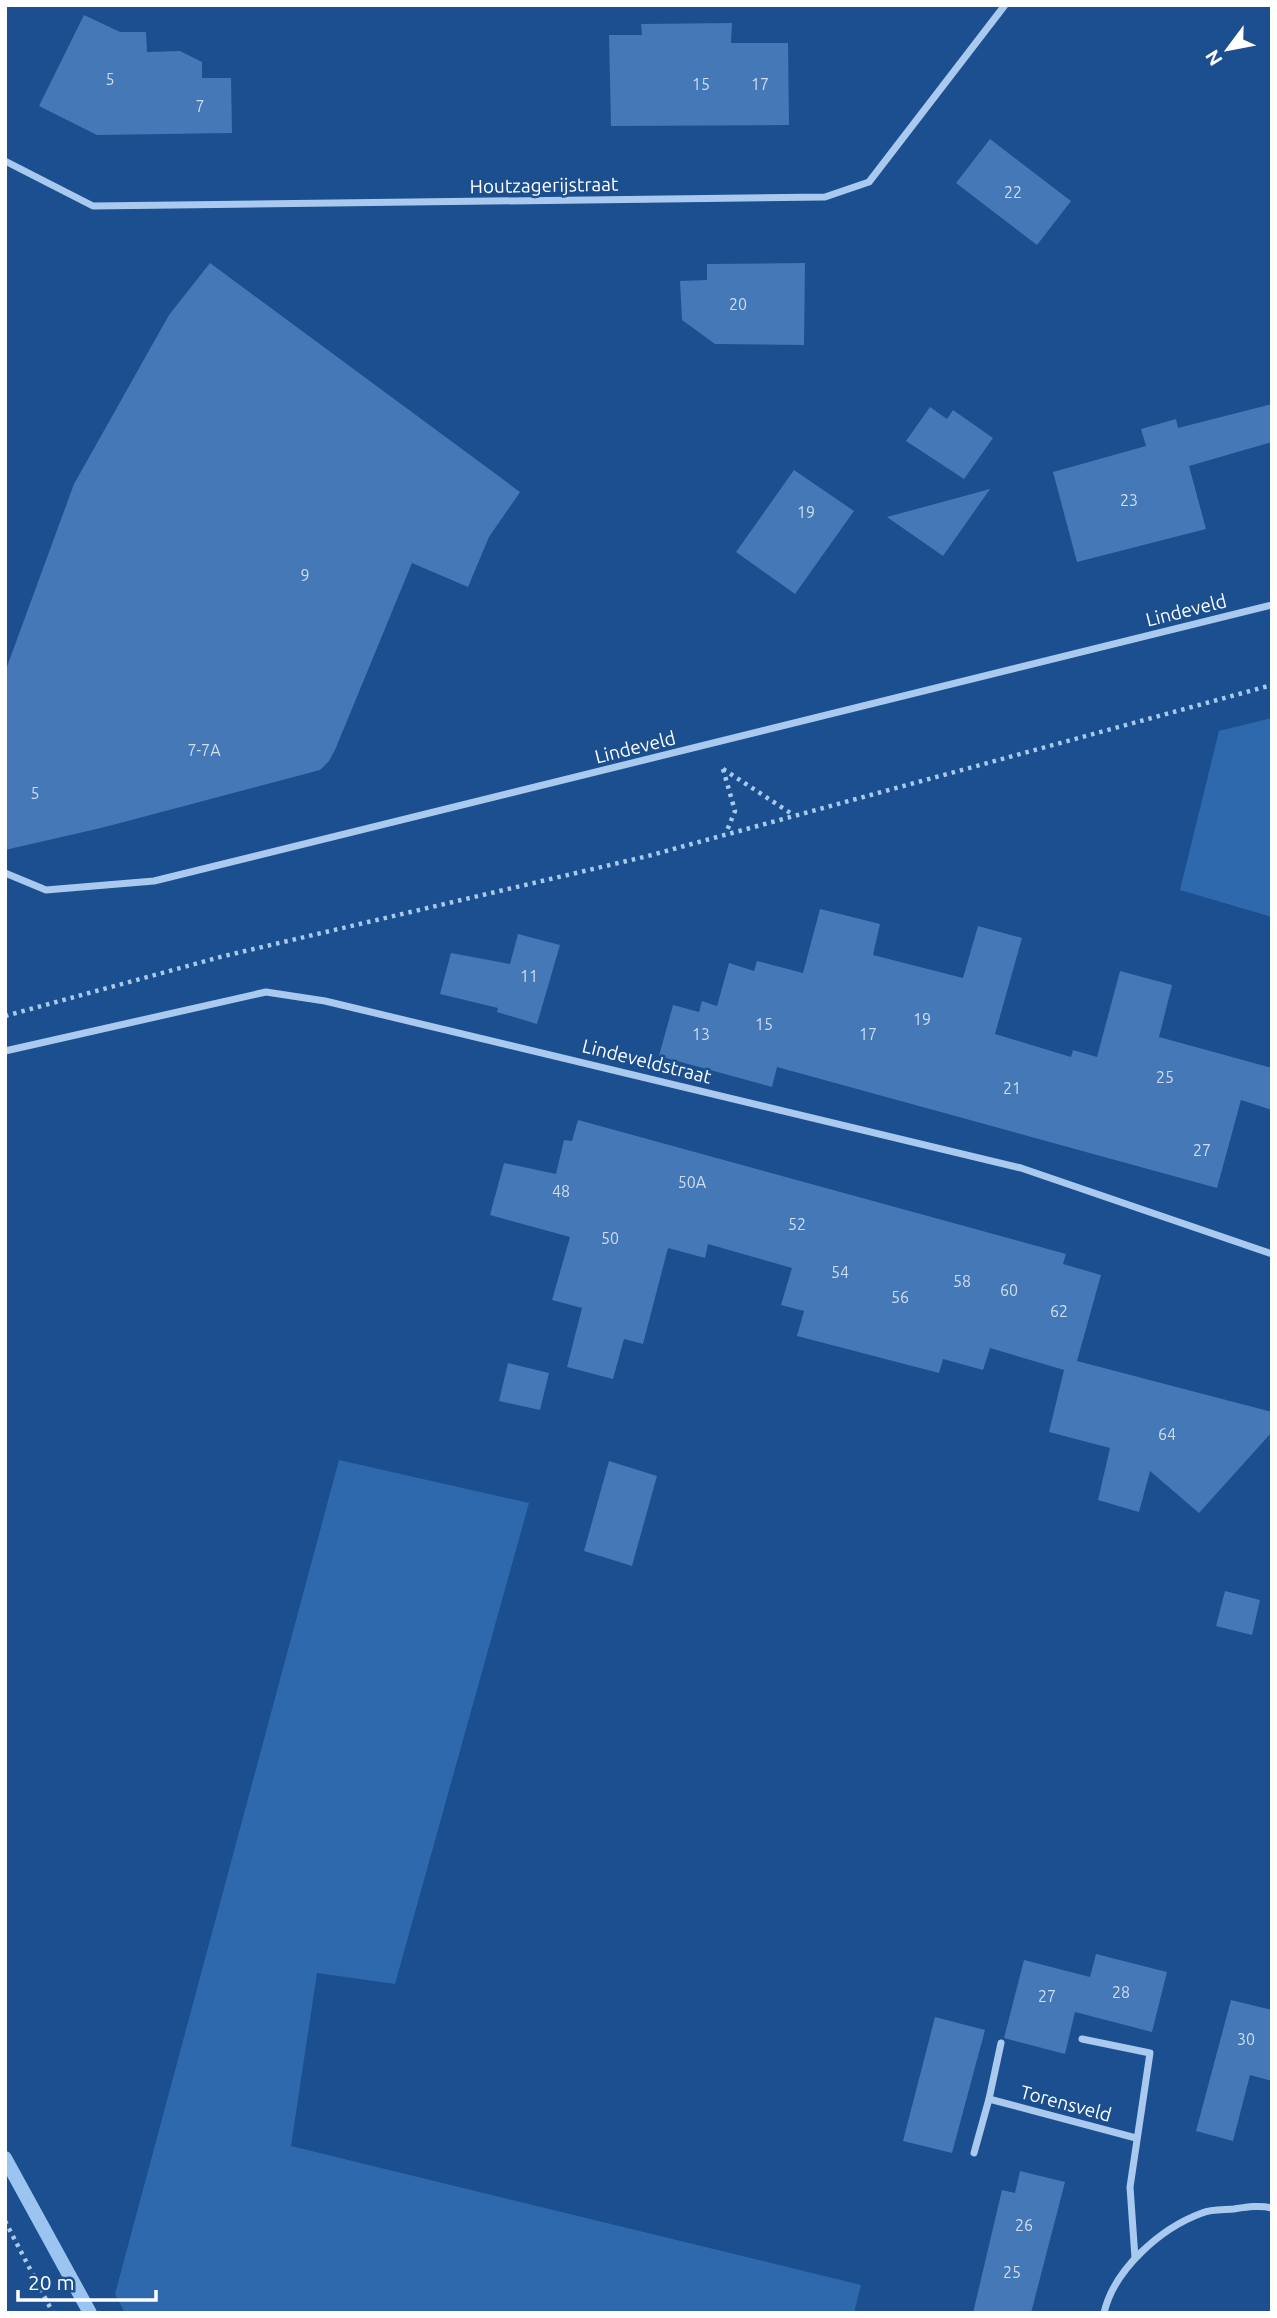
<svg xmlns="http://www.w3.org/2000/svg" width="1277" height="2318" font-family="Ubuntu,sans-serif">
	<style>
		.green { fill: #2e69ad }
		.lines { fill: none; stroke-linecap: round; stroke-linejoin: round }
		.stream { stroke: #9cc4f0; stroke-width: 14 }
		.building { fill: #4478b7 }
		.path { stroke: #a9c9ee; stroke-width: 4.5; stroke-dasharray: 3.5 5; stroke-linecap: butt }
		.minor { stroke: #a9c9ee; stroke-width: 7 }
		.labels { text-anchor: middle; stroke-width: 5; stroke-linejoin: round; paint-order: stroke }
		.number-label { font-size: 16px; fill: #d0dded }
		.street-label { font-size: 19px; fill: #fff; stroke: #1b4f8f }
	</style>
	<rect width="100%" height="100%" fill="#1b4f8f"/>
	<g class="green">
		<polygon points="1272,718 1272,917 1180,890 1219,731"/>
		<polygon points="339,1460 529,1503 395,1984 317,1973 291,2146 861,2285 854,2313 125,2313 115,2294"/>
	</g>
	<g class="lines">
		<polyline class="stream" points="5,2158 90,2313"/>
	</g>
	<g class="building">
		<polygon points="84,15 120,32 146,32 147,52 180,51 202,62 202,78 231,78 232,133 97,135 39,106"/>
		<polygon points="732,23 731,43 788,43 789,125 611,126 609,35 642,35 641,24"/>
		<polygon points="990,139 1071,201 1037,245 956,183"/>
		<polygon points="210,263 520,492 489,537 468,587 412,563 335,750 329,761 320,770 101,828 5,850 5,672 74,484 169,315"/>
		<polygon points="805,263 804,345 715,344 682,320 680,281 707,280 707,264"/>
		<polygon points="1272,404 1272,442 1189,466 1206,529 1077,562 1053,472 1146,446 1141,429 1176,419 1178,428"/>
		<polygon points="930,407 947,419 953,410 993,438 964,479 906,441"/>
		<polygon points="794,470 854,511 795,594 736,552"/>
		<polygon points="990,489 943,556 887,517"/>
		<polygon points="820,909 880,924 873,955 963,978 978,926 1022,938 995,1034 1071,1057 1073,1050 1097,1057 1120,971 1172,985 1159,1037 1272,1068 1272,1110 1241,1100 1217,1188 777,1067 772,1087 659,1056 673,1005 699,1012 702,1001 717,1006 729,963 754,971 757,961 803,973"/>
		<polygon points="518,934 560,945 537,1024 497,1012 498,1008 440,994 451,953 510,964"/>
		<polygon points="578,1120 1066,1254 1063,1264 1101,1275 1077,1361 1272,1412 1272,1432 1199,1513 1150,1471 1139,1512 1098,1500 1110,1448 1049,1432 1064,1370 990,1348 983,1370 943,1359 939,1373 797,1336 804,1311 781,1305 792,1268 708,1244 705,1258 668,1248 643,1344 624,1339 613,1379 567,1367 582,1308 552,1300 570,1237 490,1215 504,1163 556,1174 564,1140 572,1141"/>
		<polygon points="508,1363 549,1373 540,1410 499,1401"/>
		<polygon points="609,1461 657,1476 632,1566 584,1551"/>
		<polygon points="1225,1591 1260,1600 1252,1635 1216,1626"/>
		<polygon points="1096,1954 1167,1972 1152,2032 1075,2012 1065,2054 1004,2038 1024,1960 1090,1977"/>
		<polygon points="1231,2000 1272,2010 1272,2081 1250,2075 1233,2141 1196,2131"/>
		<polygon points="935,2017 985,2030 952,2153 903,2141"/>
		<polygon points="1020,2171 1065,2182 1031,2313 973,2313 1002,2190 1015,2193"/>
	</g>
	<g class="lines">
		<g class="path">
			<polyline points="723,769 792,814"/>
			<polyline points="723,769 735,811 726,833"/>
			<polyline points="5,1016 224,956 648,856 1272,685"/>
			<polyline points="5,2221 53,2313"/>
		</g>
		<g class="minor">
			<polyline points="5,161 93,206 825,197 869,182 1005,5"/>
			<polyline points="5,873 46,890 154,881 1272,605"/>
			<polyline points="5,1051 266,992 325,1001 1021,1168 1272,1254"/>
			<polyline points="1082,2039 1150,2053 1130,2187 1135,2258"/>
			<polyline points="989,2099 1001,2043"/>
			<polyline points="974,2153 989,2099 1136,2138"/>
			<path d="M1104,2313c10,-44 57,-85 98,-100 10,-4 22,-3 32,-4 13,-2 25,-4 38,-1"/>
		</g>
	</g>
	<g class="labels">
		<g class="number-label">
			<text x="110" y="85">5</text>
			<text x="701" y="90">15</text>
			<text x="760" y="90">17</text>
			<text x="200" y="112">7</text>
			<text x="1013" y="198">22</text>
			<text x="738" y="310">20</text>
			<text x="1129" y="506">23</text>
			<text x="806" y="518">19</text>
			<text x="305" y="581">9</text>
			<text x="204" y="756">7-7A</text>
			<text x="35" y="799">5</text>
			<text x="529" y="982">11</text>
			<text x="922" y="1025">19</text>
			<text x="764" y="1030">15</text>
			<text x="701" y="1040">13</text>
			<text x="868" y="1040">17</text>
			<text x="1165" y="1083">25</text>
			<text x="1012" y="1094">21</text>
			<text x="1202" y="1156">27</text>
			<text x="692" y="1188">50A</text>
			<text x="561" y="1197">48</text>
			<text x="797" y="1230">52</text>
			<text x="610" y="1244">50</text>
			<text x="840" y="1278">54</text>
			<text x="962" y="1287">58</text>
			<text x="1009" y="1296">60</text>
			<text x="900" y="1303">56</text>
			<text x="1059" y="1317">62</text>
			<text x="1167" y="1440">64</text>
			<text x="1121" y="1998">28</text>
			<text x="1047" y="2002">27</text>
			<text x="1246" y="2045">30</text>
			<text x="1024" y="2231">26</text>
			<text x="1012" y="2278">25</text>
		</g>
		<g class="street-label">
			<text transform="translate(544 185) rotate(-1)" y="7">Houtzagerijstraat</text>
			<text transform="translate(1186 610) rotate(-14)" y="7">Lindeveld</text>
			<text transform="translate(635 747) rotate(-14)" y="7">Lindeveld</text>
			<text transform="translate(647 1061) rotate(14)" y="7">Lindeveldstraat</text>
			<text transform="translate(1066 2103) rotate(15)" y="7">Torensveld</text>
		</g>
	</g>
	<rect width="1277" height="2318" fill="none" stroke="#ffffff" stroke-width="14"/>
	<g transform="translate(1228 49) rotate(238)" stroke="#1b4f8f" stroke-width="5" paint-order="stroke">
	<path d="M0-5L12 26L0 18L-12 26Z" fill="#ffffff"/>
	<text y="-10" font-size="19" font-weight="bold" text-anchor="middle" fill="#ffffff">N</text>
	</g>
	<path d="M18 2290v10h138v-10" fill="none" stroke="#ffffff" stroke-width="3.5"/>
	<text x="28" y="2290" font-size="21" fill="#ffffff" stroke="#1b4f8f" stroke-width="5" paint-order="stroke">20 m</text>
</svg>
